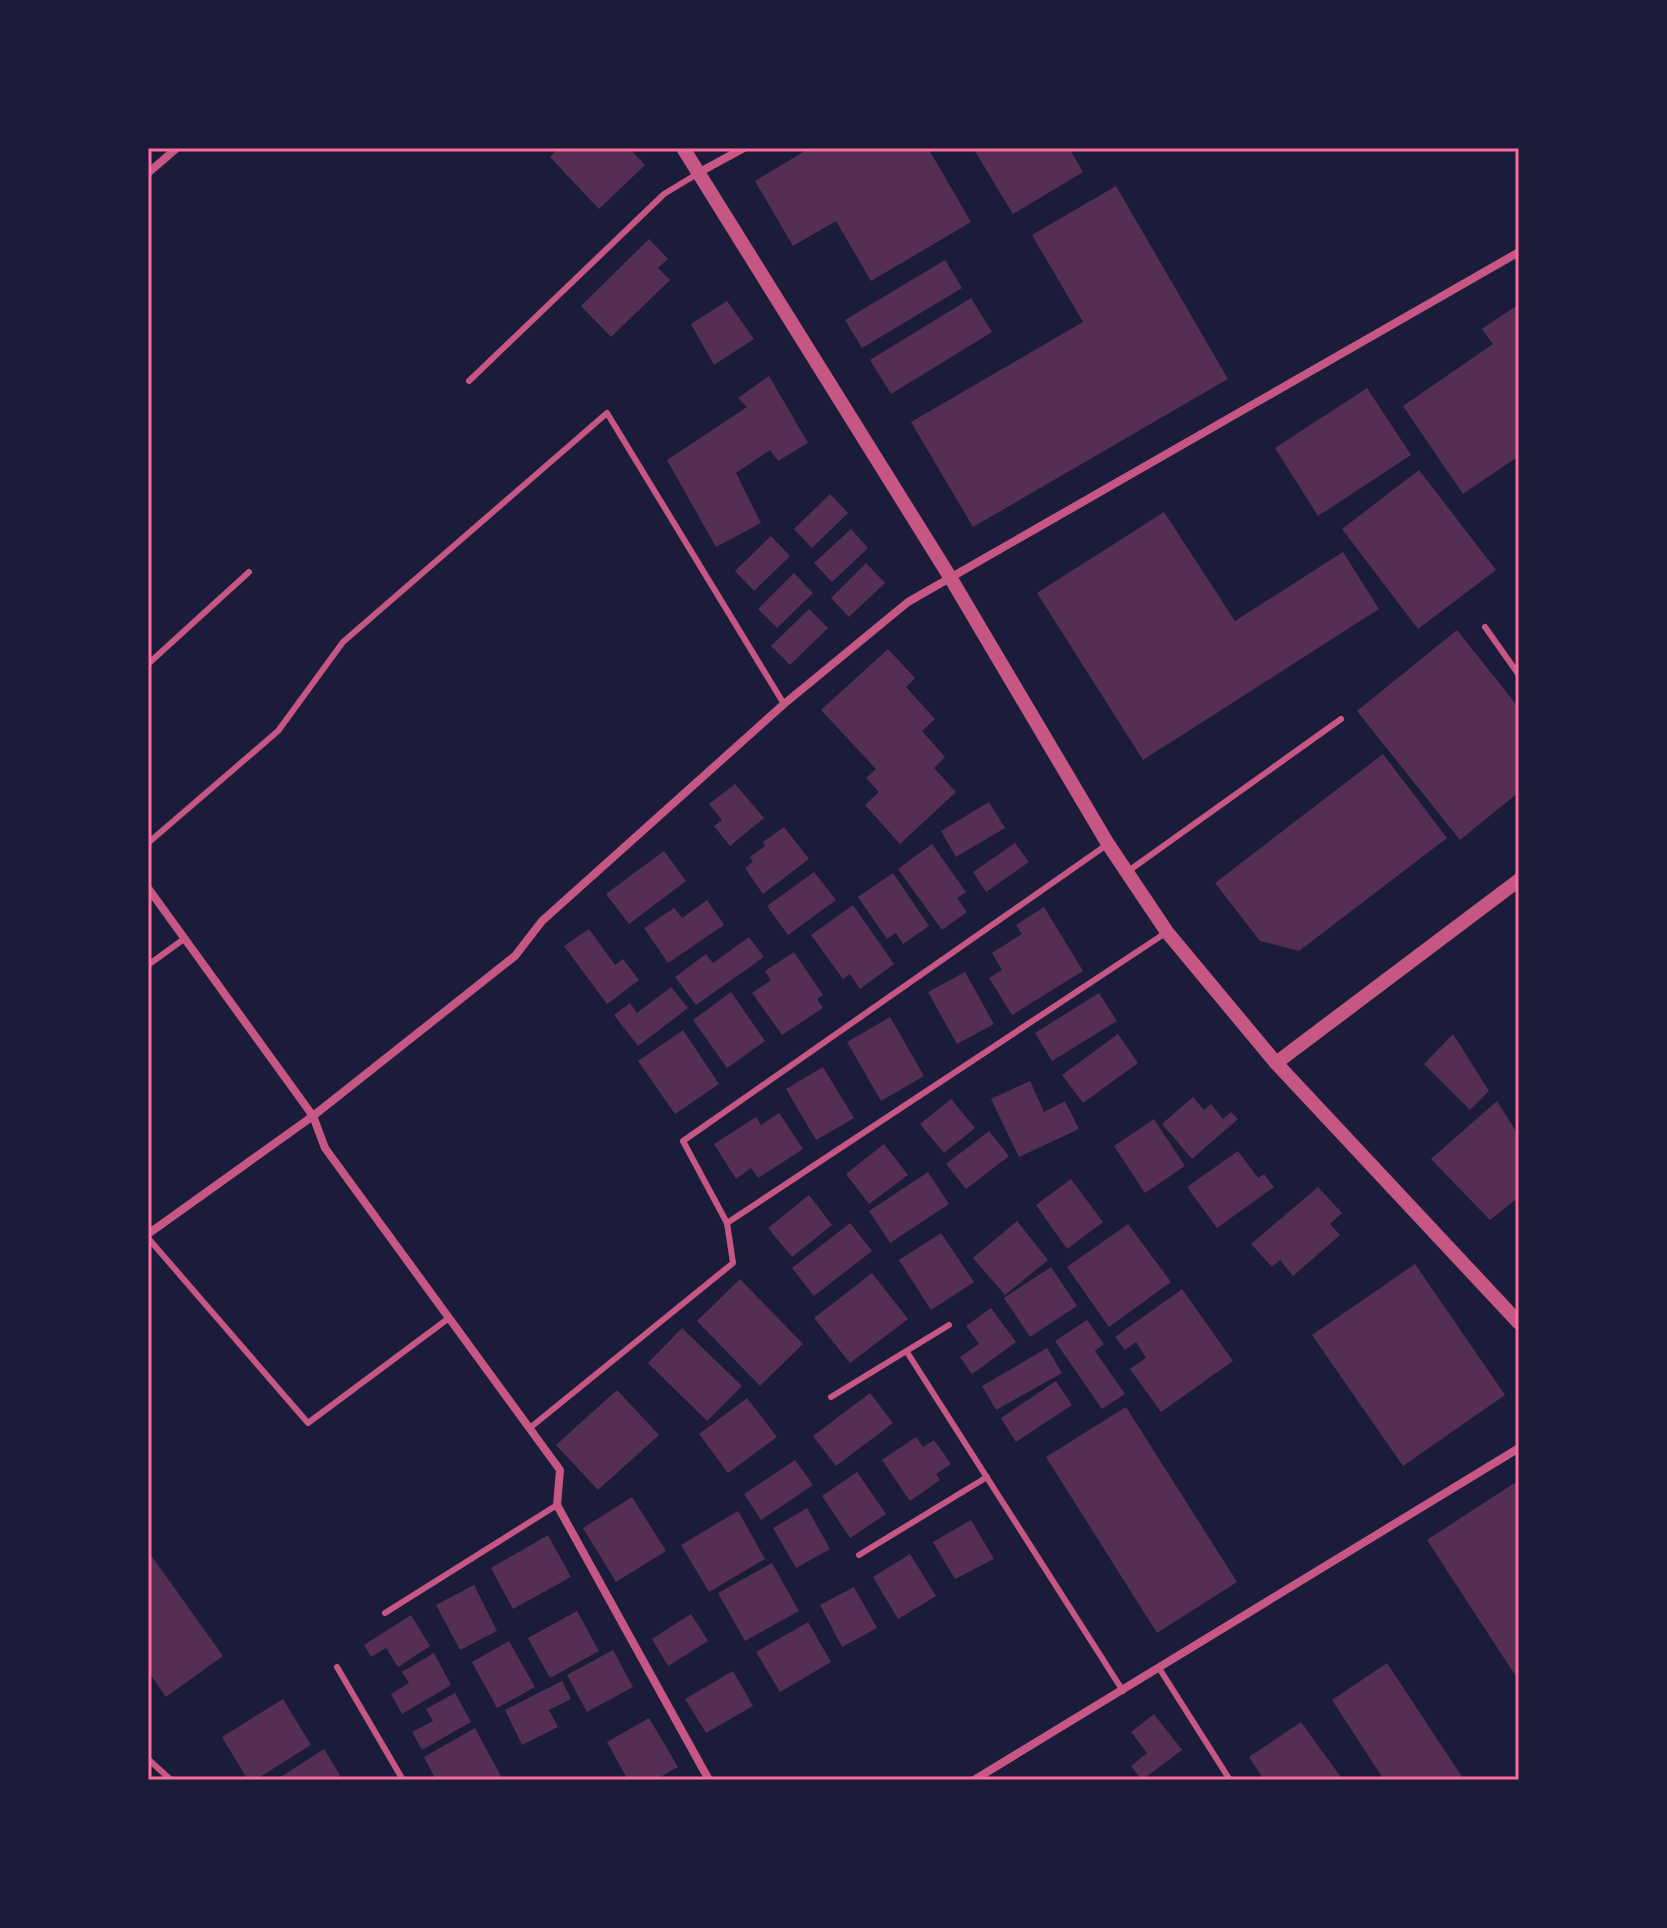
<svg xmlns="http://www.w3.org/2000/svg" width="1667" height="1928" font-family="Montserrat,sans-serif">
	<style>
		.building { fill: #542f53 }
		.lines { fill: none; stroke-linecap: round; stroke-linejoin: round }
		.service { stroke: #c65784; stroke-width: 6 }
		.minor { stroke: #c65784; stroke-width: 8 }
		.tertiary { stroke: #c65784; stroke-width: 14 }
		.neatline { fill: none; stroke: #ff6b9d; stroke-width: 3 }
	</style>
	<rect width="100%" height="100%" fill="#1b1b3a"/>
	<g class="building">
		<polygon points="559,148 629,148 645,165 599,209 550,157"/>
		<polygon points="810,148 928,148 971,222 871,281 836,221 793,246 755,181"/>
		<polygon points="973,148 1069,148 1083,172 1013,214"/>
		<polygon points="1116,186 1228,379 973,527 911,422 1083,322 1032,235"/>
		<polygon points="649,239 668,259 658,268 670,280 611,337 581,306"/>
		<polygon points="945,260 962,288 862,348 845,320"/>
		<polygon points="971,298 992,332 891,394 870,360"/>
		<polygon points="727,301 754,339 714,365 691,324"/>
		<polygon points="1519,304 1519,456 1463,494 1403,406 1493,344 1482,329"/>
		<polygon points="769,376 808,443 778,461 770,450 736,473 761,523 716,547 667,460 747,407 738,398"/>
		<polygon points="1367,388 1411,455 1318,516 1275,448"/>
		<polygon points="1419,470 1496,570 1418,629 1342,529"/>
		<polygon points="830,494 848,513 812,548 794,529"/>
		<polygon points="1164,512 1235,621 1343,552 1379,609 1143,760 1037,593"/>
		<polygon points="851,529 868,548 832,582 814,563"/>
		<polygon points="771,536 790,556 754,591 735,571"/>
		<polygon points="866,563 885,583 849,617 831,598"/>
		<polygon points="794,573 813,593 777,628 758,609"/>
		<polygon points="809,609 828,628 790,665 771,646"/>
		<polygon points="1457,630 1519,708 1519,792 1460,840 1357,711"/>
		<polygon points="888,649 915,678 906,687 935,719 922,731 945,757 934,768 956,792 900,844 865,805 879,792 866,778 876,769 821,710"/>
		<polygon points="1383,754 1447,838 1299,951 1260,941 1215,883"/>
		<polygon points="735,784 764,818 730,846 714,826 722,820 709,804"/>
		<polygon points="989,802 1005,828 956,857 941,831"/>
		<polygon points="784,827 809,859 763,894 745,868 753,862 750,857 765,846 763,842"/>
		<polygon points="1015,843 1029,862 986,892 973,872"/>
		<polygon points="932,844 966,892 957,898 967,912 942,930 898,869"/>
		<polygon points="664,851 686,881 629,924 606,894"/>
		<polygon points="814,872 836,900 788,935 767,906"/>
		<polygon points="893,873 929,926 903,944 896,933 887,939 858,897"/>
		<polygon points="707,900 724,925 668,963 644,928 674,908 682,918"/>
		<polygon points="853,905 894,964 860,989 850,974 843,979 811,935"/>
		<polygon points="1044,907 1083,971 1012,1015 989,978 1002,970 992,953 1022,934 1016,925"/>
		<polygon points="589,929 615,965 623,959 639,980 607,1004 564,946"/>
		<polygon points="749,937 764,957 696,1005 675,977 706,954 713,963"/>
		<polygon points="794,952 823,995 817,999 823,1008 782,1035 752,993 771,980 765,971"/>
		<polygon points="965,972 994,1024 957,1044 928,992"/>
		<polygon points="671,987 688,1008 638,1046 614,1015 630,1003 637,1013"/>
		<polygon points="731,992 765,1041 727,1068 693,1020"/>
		<polygon points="1099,993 1117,1021 1052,1061 1035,1033"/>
		<polygon points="890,1017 924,1076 881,1101 847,1042"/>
		<polygon points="683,1030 719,1084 675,1114 638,1061"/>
		<polygon points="1118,1034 1138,1063 1083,1103 1062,1075"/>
		<polygon points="1453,1034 1489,1091 1470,1110 1424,1064"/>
		<polygon points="823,1067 854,1118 816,1140 786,1089"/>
		<polygon points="1030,1081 1044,1112 1065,1101 1079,1129 1019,1157 991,1099"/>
		<polygon points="1193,1097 1204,1110 1211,1104 1223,1119 1231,1112 1238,1119 1192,1159 1162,1124"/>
		<polygon points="951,1099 975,1128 944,1153 920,1124"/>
		<polygon points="1497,1101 1519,1136 1519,1197 1490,1220 1431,1159"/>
		<polygon points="779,1113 803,1149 758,1178 751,1168 736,1179 714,1144 756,1117 761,1125"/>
		<polygon points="1154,1119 1185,1166 1145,1193 1114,1146"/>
		<polygon points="989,1131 1009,1156 966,1189 946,1164"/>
		<polygon points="884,1144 908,1175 869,1204 846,1174"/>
		<polygon points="1238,1151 1258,1178 1264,1174 1274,1187 1217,1228 1187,1187"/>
		<polygon points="928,1172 949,1204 890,1243 869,1211"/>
		<polygon points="1071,1179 1103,1222 1067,1249 1036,1205"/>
		<polygon points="1318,1187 1342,1213 1330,1224 1340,1235 1293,1276 1280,1260 1272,1267 1251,1244"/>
		<polygon points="809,1195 832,1225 792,1257 768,1228"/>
		<polygon points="1017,1221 1048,1260 1005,1295 973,1258"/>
		<polygon points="850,1223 872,1251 814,1296 792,1268"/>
		<polygon points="1128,1224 1171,1282 1109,1327 1067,1267"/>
		<polygon points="941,1233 974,1282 931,1310 899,1260"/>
		<polygon points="1415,1264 1505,1395 1403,1466 1312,1335"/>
		<polygon points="1051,1267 1077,1306 1030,1337 1004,1298"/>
		<polygon points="872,1273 908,1319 850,1363 814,1318"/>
		<polygon points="740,1279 803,1344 760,1386 697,1321"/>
		<polygon points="1182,1289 1233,1361 1161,1412 1130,1369 1146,1358 1136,1342 1125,1350 1115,1337"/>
		<polygon points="991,1308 1016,1342 972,1374 960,1357 979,1344 966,1326"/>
		<polygon points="1087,1320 1104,1344 1095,1351 1125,1394 1102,1409 1055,1341"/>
		<polygon points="682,1328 742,1386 707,1421 648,1363"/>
		<polygon points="1047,1348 1062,1373 996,1410 982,1386"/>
		<polygon points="1056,1381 1072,1405 1016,1442 1001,1418"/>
		<polygon points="617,1390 659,1435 598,1490 556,1445"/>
		<polygon points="870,1393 893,1423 836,1466 813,1436"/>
		<polygon points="747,1398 777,1437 728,1473 699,1434"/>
		<polygon points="1126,1407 1237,1582 1157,1633 1046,1457"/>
		<polygon points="916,1437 923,1447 934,1440 951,1464 936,1474 940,1480 910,1501 882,1460"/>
		<polygon points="795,1460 813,1485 761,1520 744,1494"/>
		<polygon points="857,1472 886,1514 850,1538 822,1496"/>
		<polygon points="1519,1480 1519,1681 1427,1540"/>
		<polygon points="632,1497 666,1551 616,1582 583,1528"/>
		<polygon points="807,1508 830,1549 796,1568 773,1528"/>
		<polygon points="738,1511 765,1559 709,1592 681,1545"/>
		<polygon points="971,1520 994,1559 955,1579 933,1542"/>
		<polygon points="548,1535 571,1577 513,1609 491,1568"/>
		<polygon points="148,1551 223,1656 166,1697 148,1671"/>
		<polygon points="910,1554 936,1596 898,1619 873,1577"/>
		<polygon points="772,1563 799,1611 745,1641 718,1593"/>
		<polygon points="474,1585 497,1631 460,1650 436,1605"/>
		<polygon points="854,1587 877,1628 842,1647 820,1605"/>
		<polygon points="577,1611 599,1651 550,1678 528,1638"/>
		<polygon points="691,1614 708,1641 668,1666 652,1639"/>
		<polygon points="411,1615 430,1646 398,1667 386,1648 371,1657 364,1645"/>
		<polygon points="808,1622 831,1662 780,1692 756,1652"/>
		<polygon points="509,1641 535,1687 497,1708 472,1662"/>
		<polygon points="613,1650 633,1687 587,1712 567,1675"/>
		<polygon points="434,1653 451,1685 402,1714 391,1694 409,1683 402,1672"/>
		<polygon points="1387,1663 1464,1780 1384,1780 1332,1700"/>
		<polygon points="733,1671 753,1706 706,1733 685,1699"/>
		<polygon points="562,1681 571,1699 549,1710 558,1727 522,1745 505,1710"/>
		<polygon points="455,1693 471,1722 422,1750 412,1732 433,1721 426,1709"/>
		<polygon points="283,1699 311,1745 255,1780 248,1780 222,1737"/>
		<polygon points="1154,1714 1182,1750 1142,1780 1131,1766 1147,1753 1131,1732"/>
		<polygon points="649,1718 678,1767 655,1780 628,1780 607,1742"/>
		<polygon points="1301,1722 1343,1780 1264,1780 1249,1757"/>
		<polygon points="475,1728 503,1780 436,1780 424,1757"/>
		<polygon points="324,1749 340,1775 333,1780 276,1780"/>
	</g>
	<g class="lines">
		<g class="service">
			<polyline points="469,381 664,194 697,174"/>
			<polyline points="1485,627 1519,675"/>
			<polyline points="148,664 249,572"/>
			<polyline points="148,843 278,731 343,642 607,413 784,704"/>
			<polyline points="1127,872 1341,719"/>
			<polyline points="148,965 184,939"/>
			<polyline points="727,1223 1167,932"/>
			<polyline points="148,1238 308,1423 449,1318"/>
			<polyline points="907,1352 1123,1691"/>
			<polyline points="831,1397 949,1325"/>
			<polyline points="531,1427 733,1263 727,1223 683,1141 1108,844"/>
			<polyline points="859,1555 987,1477"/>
			<polyline points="385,1613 557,1505"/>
			<polyline points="337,1667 403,1780"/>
			<polyline points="1159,1668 1230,1780"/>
			<polyline points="148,1759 171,1780"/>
		</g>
		<g class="minor">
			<polyline points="148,173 177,148"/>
			<polyline points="698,173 744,148"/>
			<polyline points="148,888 313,1116 325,1148 560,1470 557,1505 709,1780"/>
			<polyline points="148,1234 313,1116 515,956 542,921 784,704 908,602 1519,252"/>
			<polyline points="974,1780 1519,1448"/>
		</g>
		<g class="tertiary">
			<polyline points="683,148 950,577 1108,844 1167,932 1276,1063 1519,1323"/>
			<polyline points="1276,1063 1519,880"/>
		</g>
	</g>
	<rect width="1667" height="1928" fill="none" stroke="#1b1b3a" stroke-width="300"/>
	<rect x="150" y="150" width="1367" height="1628" class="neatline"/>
</svg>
